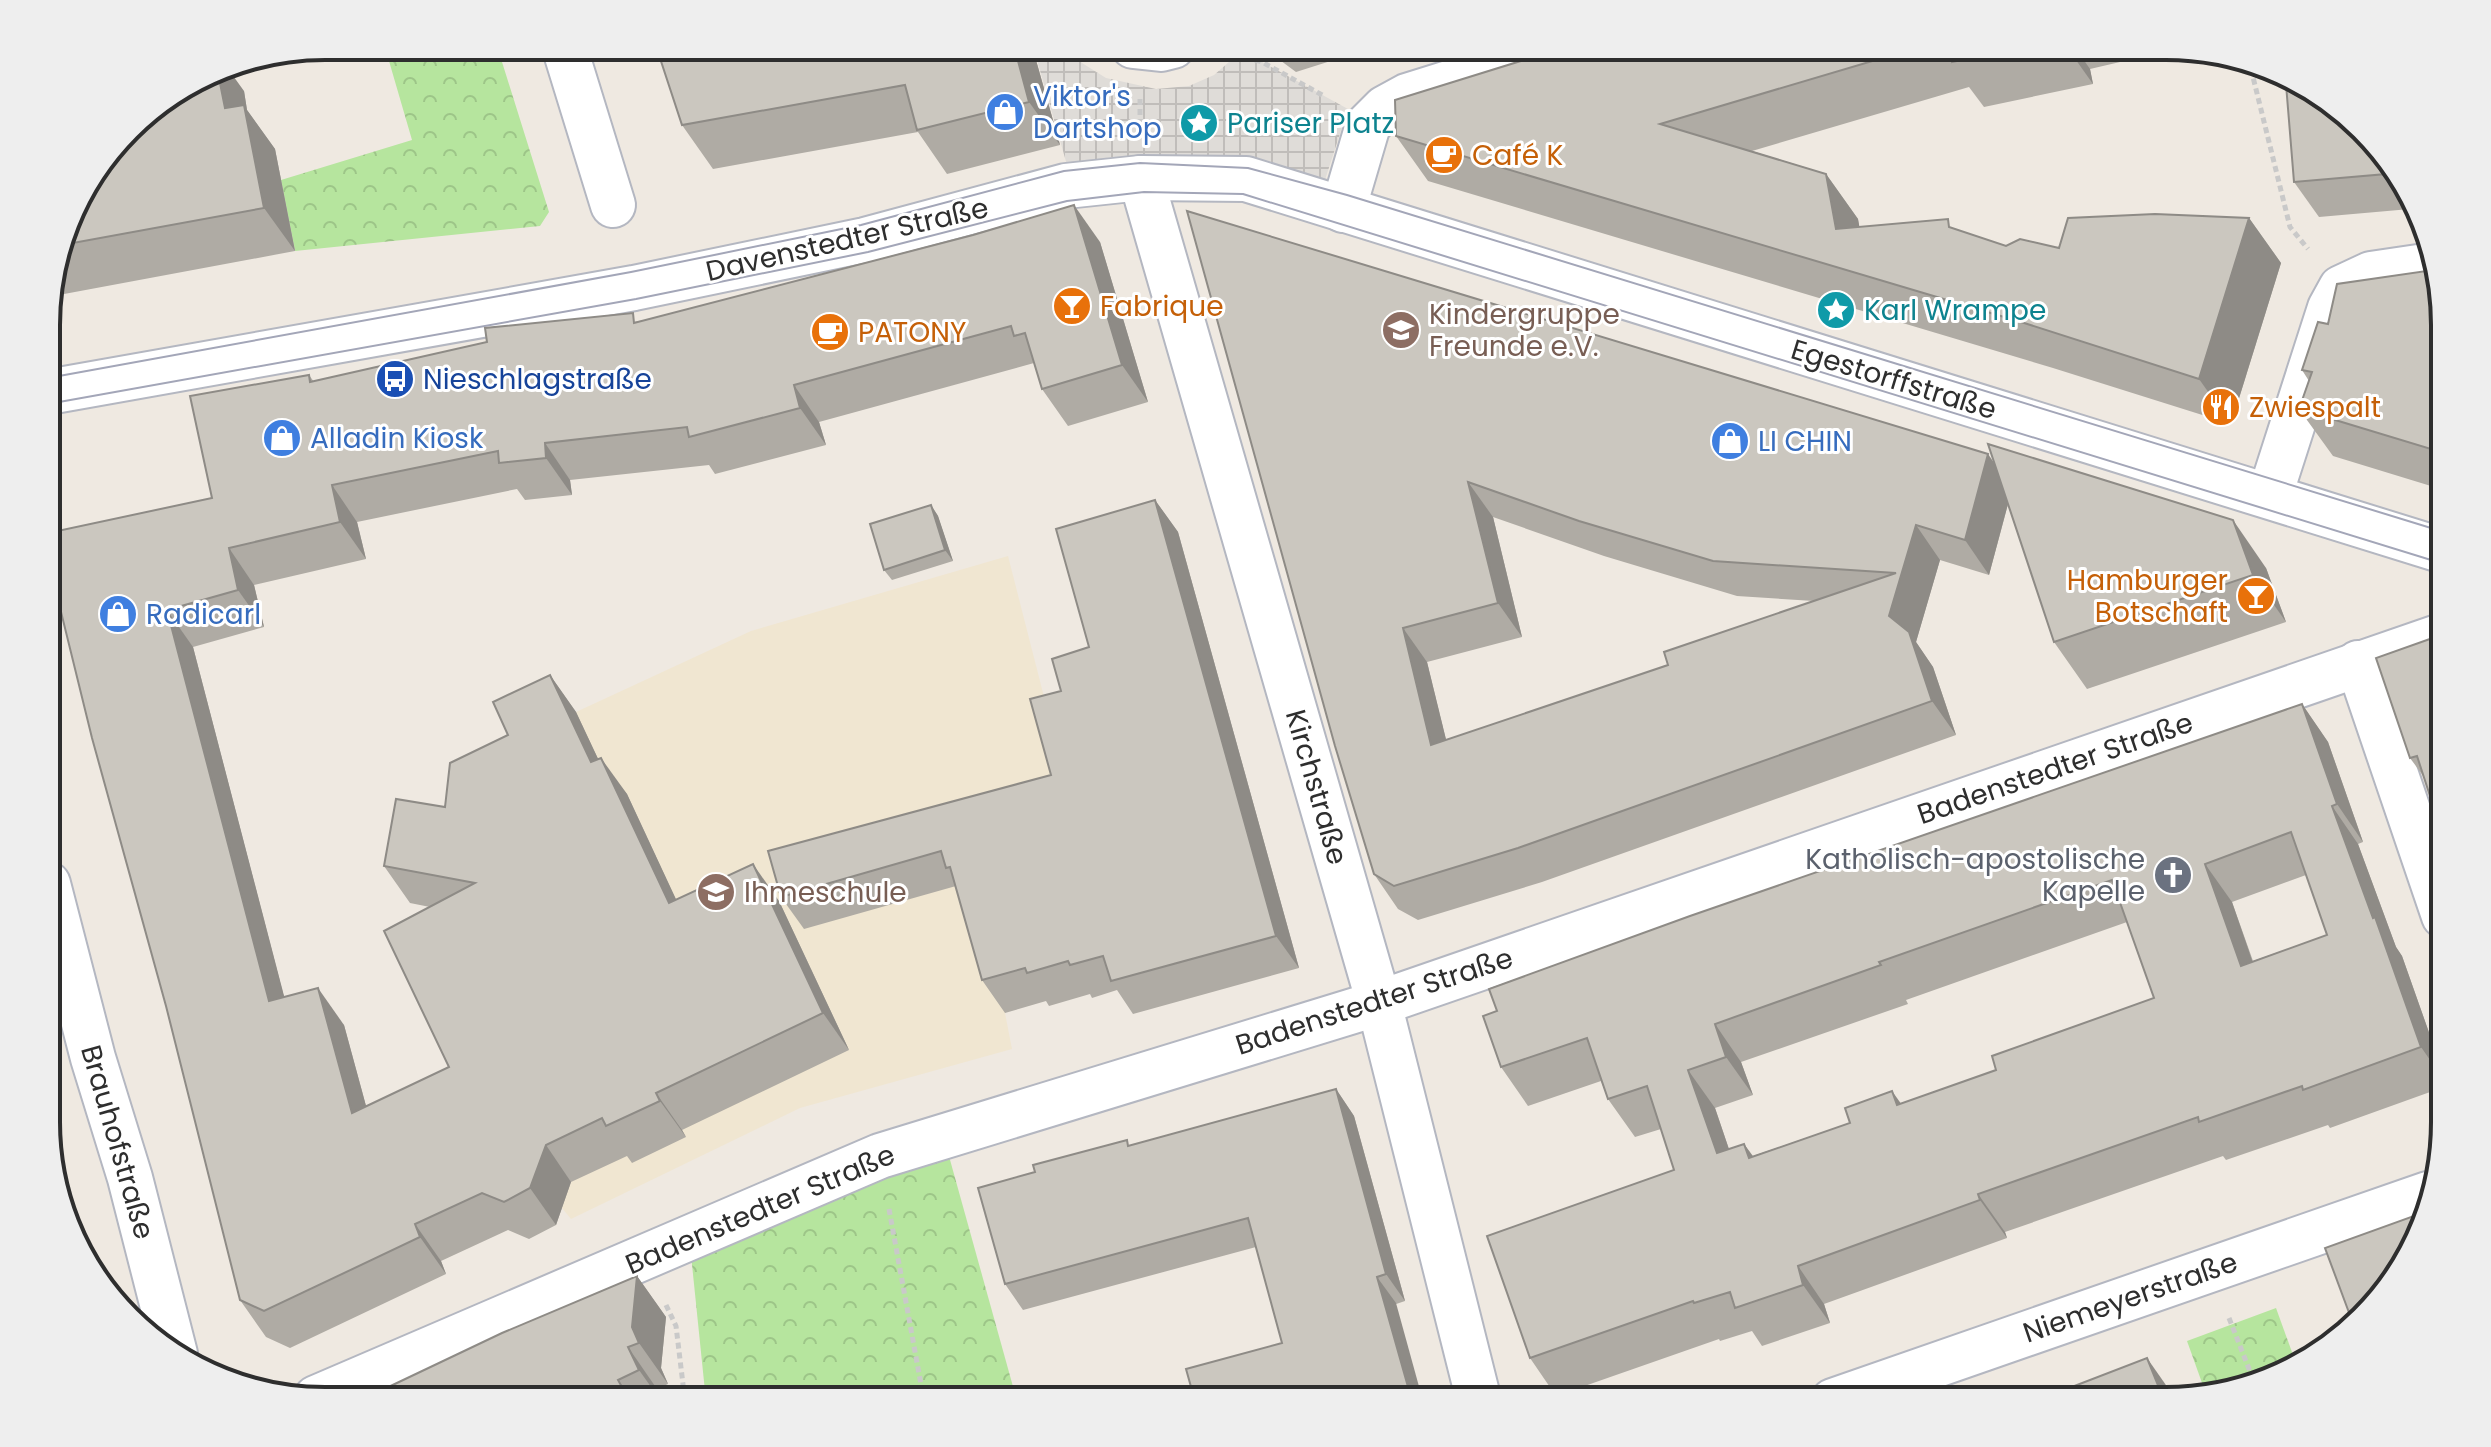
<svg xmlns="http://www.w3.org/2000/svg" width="2491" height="1447" font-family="Poppins,sans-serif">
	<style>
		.education { fill: #f0e6d1 }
		.park { fill: url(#park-crowns) }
		.plaza { fill: url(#plaza-grid) }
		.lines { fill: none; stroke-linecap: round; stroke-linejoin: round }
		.street-casing { stroke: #b4b7c1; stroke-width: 48 }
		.secondary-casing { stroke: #b4b7c1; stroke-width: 48 }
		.path { stroke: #c9c9c9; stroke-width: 5; stroke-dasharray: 6 4; stroke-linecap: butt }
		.street { stroke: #fff; stroke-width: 44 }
		.secondary { stroke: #fff; stroke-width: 44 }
		.tram { stroke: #a3a6b8; stroke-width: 2 }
		.wall { fill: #afaba4; fill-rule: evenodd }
		.shaded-wall { fill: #8e8b86 }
		.building { fill: #cbc7bf; stroke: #8e8b86; stroke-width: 2; fill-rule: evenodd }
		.labels { text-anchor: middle; stroke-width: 6; stroke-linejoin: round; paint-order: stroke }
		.shop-label { font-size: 28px; fill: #366cbe; stroke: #fff; text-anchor: start }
		.culture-label { font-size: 28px; fill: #0d838f; stroke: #fff; text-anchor: start }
		.food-label { font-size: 28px; fill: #c56008; stroke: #fff; text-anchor: start }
		.street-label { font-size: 28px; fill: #2e2e2e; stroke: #fff }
		.education-label { font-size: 28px; fill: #785e54; stroke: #fff; text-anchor: start }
		.transit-label { font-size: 28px; fill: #164399; stroke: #fff; text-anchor: start }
		.worship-label { font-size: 28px; fill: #5b616d; stroke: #fff; text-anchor: end }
		.rim { fill: none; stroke: #2e2e2e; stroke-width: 4 }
	</style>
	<defs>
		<pattern id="park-crowns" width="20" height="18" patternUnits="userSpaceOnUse" patternTransform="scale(2)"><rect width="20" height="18" fill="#b6e59e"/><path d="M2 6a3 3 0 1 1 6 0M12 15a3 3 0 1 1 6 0" fill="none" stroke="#9dc588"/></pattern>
		<pattern id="plaza-grid" width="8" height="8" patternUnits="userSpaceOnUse" patternTransform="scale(2)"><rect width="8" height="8" fill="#dfdcd8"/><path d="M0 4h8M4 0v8" fill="none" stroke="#c0bdba"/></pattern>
	</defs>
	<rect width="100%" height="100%" fill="#efe9e1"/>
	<polygon class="education" points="1008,556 1053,732 1090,863 1005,1013 1012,1049 800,1108 571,1219 562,1208 554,1190 576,712 751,631"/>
	<g class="park">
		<polygon points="436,46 497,46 549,212 540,226 295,251 281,180 412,140 389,61"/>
		<polygon points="947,1149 1017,1401 706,1401 690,1245"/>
		<polygon points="2276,1308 2297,1366 2206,1394 2187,1341"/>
	</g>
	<polygon class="plaza" points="1033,46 1070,46 1082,63 1106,78 1156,89 1189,86 1214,75 1237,55 1262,62 1348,109 1323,186 1251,163 1112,157 1067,165"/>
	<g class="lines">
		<defs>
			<g id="street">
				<polyline points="564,46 613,205"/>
				<polyline points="1133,46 1161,49 1173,46"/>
				<polyline points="1141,178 1379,1003 1479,1401"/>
				<polyline points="1343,210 1368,125 1385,108 1407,96 1567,46"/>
				<polyline points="48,392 634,288 865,240 1066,186 1141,178 1246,179 2444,551"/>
				<polyline points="2270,495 2330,308 2341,288 2371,274 2432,265"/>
				<polyline points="2358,663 2444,916"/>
				<polyline points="1833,1401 2428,1194"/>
			</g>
			<g id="secondary">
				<polyline points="48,884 93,1058 130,1178 175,1354"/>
				<polyline points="316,1398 880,1156 1379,1003 2444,635"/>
			</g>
		</defs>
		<use href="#street" class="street-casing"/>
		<use href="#secondary" class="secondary-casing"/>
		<g class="path">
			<polyline points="1230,46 1237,55 1262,62 1324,96"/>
			<polyline points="2251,69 2290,227 2308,249"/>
			<polyline points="1140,125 1140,99"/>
			<polyline points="889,1209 924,1401"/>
			<polyline points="666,1305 676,1326 685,1401"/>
			<polyline points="2229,1318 2253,1379"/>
		</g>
		<use href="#street" class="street"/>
		<use href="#secondary" class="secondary"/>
		<g class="tram">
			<polyline points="48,378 631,272 861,225 1064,171 1140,163 1248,168 1347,195 2444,532"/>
			<polyline points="48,404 636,299 868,252 1067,201 1144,192 1243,194 2444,564"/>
		</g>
	</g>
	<g class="wall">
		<polygon points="1032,46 1060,145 947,174 918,132 713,169 682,125"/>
		<polygon points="1265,46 1378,46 1296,72 1269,52"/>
		<polygon points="1569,46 2166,46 2176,49 2090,69 2093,84 1984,107 1969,87 1752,151 1826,174 1858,219 1859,227 1956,229 2006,246 2059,248 2249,218 2281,263 2231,424 2053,368 1428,181 1396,136"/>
		<polygon points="2286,84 2407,185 2409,191 2410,209 2319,217 2294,182"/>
		<polygon points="244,91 247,110 275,149 295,251 48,297 48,289 75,201"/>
		<path d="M1187,211l808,254 271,103 20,54 -199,67 -33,-47 -46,-138 -19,71 -49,-15 -24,82 17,25 23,68 -414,147 -124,38 -20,-11 -24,-35zM1493,517l111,39 133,40 77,5 -146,64 -222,75 -19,-78 95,-25z"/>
		<polygon points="1100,242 1148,402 1068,426 1042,389 1034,363 819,422 826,445 715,474 709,465 570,480 572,495 525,500 517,489 357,522 366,559 254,585 264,627 193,647 284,997 344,1025 366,1106 449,1067 430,907 410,903 384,866 445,807 508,735 550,675 576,712 598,759 627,794 676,900 779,901 849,1050 682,1130 686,1137 632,1163 627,1156 571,1182 556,1225 529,1239 508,1230 441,1261 446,1274 290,1348 266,1337 240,1300 166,1006 92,738 212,498 309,375 314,382 639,321"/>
		<polygon points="2444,307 2444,490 2333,456 2299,409 2309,381 2302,370 2328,324"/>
		<polygon points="1155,500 1178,532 1299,968 1133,1014 1117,990 1092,998 1090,994 1049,1006 1046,1001 1005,1013 982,980 956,886 804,929 781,897 1051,775 1061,691 1089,647"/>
		<polygon points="931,505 938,516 953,561 892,580 884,570"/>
		<polygon points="2444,634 2424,777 2410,758"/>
		<path d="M2302,704l26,38 35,100 -5,2 38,103 6,9 42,119v12l-114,41 -2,-3 -102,35 -3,-4 -218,76 2,6 -183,66 6,19 -68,23 -10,-15 -32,10 -1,-2 -163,57 -26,-38 144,-188 -13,-41 -26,8 -27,-38 -7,-18 -73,25 -27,-39 -4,-56zM2306,875l21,60 -74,26 -21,-59zM2127,922l27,76 -158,72 -146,53 -97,33 -9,-12 -15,5 -14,-41 38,-13 -12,-33 167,-58 -2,-4z"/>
		<polygon points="1336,1089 1354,1116 1405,1301 1282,1343 1256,1247 1023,1310 1005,1284 1131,1145"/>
		<polygon points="637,1276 666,1317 661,1368 668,1384 657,1389 663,1401 359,1401"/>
	</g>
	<g class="shaded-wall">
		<polygon points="1014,46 1032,46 1060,145 1029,102"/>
		<polygon points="2066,46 2074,46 2090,69 2093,84"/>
		<polygon points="226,66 244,91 247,110 275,149 295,251 264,208 225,108 217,68"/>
		<polygon points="2385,163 2407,185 2409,191 2410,209 2386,174"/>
		<polygon points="1826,174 1858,219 1868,274 1836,229"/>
		<polygon points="1074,205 1100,242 1148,402 1122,365"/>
		<polygon points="2249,218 2281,263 2231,424 2199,379"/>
		<polygon points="794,385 819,422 826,445 800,408"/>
		<polygon points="545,443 570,480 572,495 546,458"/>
		<polygon points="1988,454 2012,489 1989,575 1965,540"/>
		<polygon points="1468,482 1493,517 1522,637 1498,603"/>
		<polygon points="332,485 357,522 366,559 340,522"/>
		<polygon points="1155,500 1178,532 1299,968 1276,936"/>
		<polygon points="931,505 938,516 953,561 945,550"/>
		<polygon points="2233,520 2266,568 2286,622 2253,575"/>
		<polygon points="1916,525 1940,560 1916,642 1933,667 1956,735 1932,701 1889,616"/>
		<polygon points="229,548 254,585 264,627 238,590"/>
		<polygon points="167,610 193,647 295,1038 269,1001"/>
		<polygon points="1403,628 1427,662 1456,780 1431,745"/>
		<polygon points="550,675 576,712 617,799 591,762"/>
		<polygon points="2302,704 2328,742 2363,842 2337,804"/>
		<polygon points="601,758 627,794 695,940 669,903"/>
		<polygon points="2332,806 2358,844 2396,947 2402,956 2444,1075 2444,1080 2421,1047"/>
		<polygon points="753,864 779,901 849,1050 823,1013"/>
		<polygon points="2205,864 2232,902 2267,1004 2241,966"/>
		<polygon points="318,988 344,1025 378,1150 352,1113"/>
		<polygon points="1715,1024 1741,1062 1753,1095 1726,1057"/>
		<polygon points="1688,1070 1715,1108 1743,1191 1717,1153"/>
		<polygon points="1336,1089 1354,1116 1405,1301 1386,1274"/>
		<polygon points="1892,1091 1919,1129 1897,1105"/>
		<polygon points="656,1093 682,1130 686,1137 660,1101"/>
		<polygon points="1744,1144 1771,1182 1749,1158"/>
		<polygon points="546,1145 571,1182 556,1225 530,1188"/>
		<polygon points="1978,1194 2005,1232 2007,1238 1980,1200"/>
		<polygon points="415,1224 441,1261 446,1274 420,1237"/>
		<polygon points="1798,1266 1824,1304 1830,1323 1803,1285"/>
		<polygon points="637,1276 666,1317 661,1368 668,1384 639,1343 632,1327"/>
		<polygon points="1377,1277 1396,1303 1423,1401 1412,1401"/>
		<polygon points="628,1347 657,1389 663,1401 661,1401 639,1370"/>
		<polygon points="2147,1358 2168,1388 2173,1400 2164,1400"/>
		<polygon points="618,1380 633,1401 630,1401"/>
	</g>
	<g class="building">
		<polygon points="656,46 1014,46 1029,102 917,130 905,85 682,125"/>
		<polygon points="1569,46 1923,46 1660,124 1826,174 1836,229 1948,219 1949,227 2006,246 2020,239 2059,248 2068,218 2155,214 2249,218 2199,379 2021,322 1396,136 1395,100"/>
		<polygon points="1948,46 2027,46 1952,62"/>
		<polygon points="217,68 225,108 244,105 264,208 62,245 75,201 141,116"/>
		<polygon points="2301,82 2306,84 2385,163 2386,174 2294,182 2286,84"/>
		<polygon points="1074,205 1122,365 1042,389 1025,333 1014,336 1011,326 794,385 800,408 689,437 687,427 545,443 546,458 499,463 498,451 332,485 340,522 229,548 238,590 167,610 269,1001 318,988 352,1113 449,1067 384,931 475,883 384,866 396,799 445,807 450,763 508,735 493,702 550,675 591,762 601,758 669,903 753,864 823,1013 656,1093 660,1101 606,1126 602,1118 546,1145 530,1188 504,1202 482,1193 415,1224 420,1237 264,1311 240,1300 166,1006 92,738 48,559 48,533 212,498 190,396 309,375 310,382 487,342 485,328 633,313 634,323 973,235"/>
		<path d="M1187,211l801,243 -23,86 -49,-15 -27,91 20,16 23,69 -414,147 -124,38 -20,-12 -39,-128zM1468,482l111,39 134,40 183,12 -232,79 4,13 -237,80 -28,-117 95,-25z"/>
		<polygon points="2433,270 2444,307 2444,453 2299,409 2312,372 2302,370 2318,322 2328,324 2337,284"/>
		<polygon points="1988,444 2233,520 2253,575 2054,642"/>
		<polygon points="1155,500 1276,936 1111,981 1103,956 1070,965 1068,961 1027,973 1025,968 982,980 950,867 946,868 941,851 781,897 768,851 1051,775 1030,699 1061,691 1052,659 1089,647 1056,529"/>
		<polygon points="931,505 945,550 884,570 870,524"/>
		<polygon points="2444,634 2444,839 2417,756 2410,758 2376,658"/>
		<path d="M2302,704l35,100 -5,2 41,112 2,-1 46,130 -118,43 -1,-4 -103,36 -1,-5 -220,77 2,6 -182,66 5,19 -68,23 -5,-16 -36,11 -1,-2 -163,57 -43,-122 187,-66 -27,-84 -39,13 -21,-61 -86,29 -18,-51 14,-5 -8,-22 201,-73zM2291,832l36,103 -86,31 -36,-102zM2112,880l42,118 -162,58 4,14 -99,35 -5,-14 -47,17 5,15 -101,35 -5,-14 -27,9 -29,-83 38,-13 -11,-33 166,-59 -2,-3z"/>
		<polygon points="1336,1089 1386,1274 1377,1277 1412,1401 1195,1401 1186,1369 1282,1343 1248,1218 1005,1284 978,1188 1035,1172 1033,1165 1127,1140 1128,1146"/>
		<polygon points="2422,1213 2407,1262 2351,1318 2325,1248"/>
		<polygon points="637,1276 632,1327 639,1343 628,1347 639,1370 618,1380 627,1396 616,1401 359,1401 502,1333"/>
		<polygon points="2147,1358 2164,1400 2038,1400"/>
		<polygon points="341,1396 343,1401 330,1401"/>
	</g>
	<defs>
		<symbol id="shop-disc" viewBox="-11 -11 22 22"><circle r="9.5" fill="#3f7fe0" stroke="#fff"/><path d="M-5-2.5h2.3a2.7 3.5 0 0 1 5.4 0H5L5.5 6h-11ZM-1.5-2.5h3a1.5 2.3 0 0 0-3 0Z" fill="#fff"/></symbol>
		<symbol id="sight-disc" viewBox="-11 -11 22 22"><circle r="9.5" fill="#0f9aa8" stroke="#fff"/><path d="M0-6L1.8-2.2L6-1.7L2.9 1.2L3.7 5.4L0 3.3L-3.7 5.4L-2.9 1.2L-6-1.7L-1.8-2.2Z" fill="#fff"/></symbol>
		<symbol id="cafe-disc" viewBox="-11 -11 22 22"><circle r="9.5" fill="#e8710a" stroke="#fff"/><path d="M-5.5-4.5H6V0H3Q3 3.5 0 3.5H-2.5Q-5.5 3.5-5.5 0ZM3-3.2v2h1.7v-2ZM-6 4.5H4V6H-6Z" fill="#fff"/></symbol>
		<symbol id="bar-disc" viewBox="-11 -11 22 22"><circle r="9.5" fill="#e8710a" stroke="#fff"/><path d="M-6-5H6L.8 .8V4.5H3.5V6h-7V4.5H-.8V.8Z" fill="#fff"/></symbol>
		<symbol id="school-disc" viewBox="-11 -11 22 22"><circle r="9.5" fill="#8d6e63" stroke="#fff"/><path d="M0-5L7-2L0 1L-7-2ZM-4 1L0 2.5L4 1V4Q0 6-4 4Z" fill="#fff"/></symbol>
		<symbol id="bus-disc" viewBox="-11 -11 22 22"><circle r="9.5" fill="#1a4fb4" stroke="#fff"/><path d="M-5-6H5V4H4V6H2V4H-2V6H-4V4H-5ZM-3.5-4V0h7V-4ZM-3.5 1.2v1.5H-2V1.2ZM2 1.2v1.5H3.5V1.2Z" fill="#fff"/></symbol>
		<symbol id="restaurant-disc" viewBox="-11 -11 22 22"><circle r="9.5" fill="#e8710a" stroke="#fff"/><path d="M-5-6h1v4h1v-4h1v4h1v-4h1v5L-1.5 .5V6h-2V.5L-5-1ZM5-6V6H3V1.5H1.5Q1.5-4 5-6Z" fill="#fff"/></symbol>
		<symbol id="church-disc" viewBox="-11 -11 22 22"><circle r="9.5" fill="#6b7280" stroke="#fff"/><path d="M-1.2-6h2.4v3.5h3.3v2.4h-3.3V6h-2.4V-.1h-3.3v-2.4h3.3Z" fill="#fff"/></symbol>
	</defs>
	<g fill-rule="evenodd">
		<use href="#shop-disc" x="983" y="90" width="44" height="44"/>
		<use href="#sight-disc" x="1177" y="101" width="44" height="44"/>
		<use href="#cafe-disc" x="1422" y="133" width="44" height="44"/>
		<use href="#bar-disc" x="1050" y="284" width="44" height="44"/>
		<use href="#sight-disc" x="1814" y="288" width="44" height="44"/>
		<use href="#school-disc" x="1379" y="308" width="44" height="44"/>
		<use href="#cafe-disc" x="808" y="310" width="44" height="44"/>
		<use href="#bus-disc" x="373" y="357" width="44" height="44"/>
		<use href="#restaurant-disc" x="2199" y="385" width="44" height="44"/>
		<use href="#shop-disc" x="260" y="416" width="44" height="44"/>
		<use href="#shop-disc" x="1708" y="419" width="44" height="44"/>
		<use href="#bar-disc" x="2234" y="574" width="44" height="44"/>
		<use href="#shop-disc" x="96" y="592" width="44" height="44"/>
		<use href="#church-disc" x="2151" y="853" width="44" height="44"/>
		<use href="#school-disc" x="694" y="870" width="44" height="44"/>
	</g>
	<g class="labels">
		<g class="shop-label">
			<text x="1033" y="106">Viktor's<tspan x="1033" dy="32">Dartshop</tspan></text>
			<text x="310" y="448">Alladin Kiosk</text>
			<text x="1758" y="451">LI CHIN</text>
			<text x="146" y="624">Radicarl</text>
		</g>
		<g class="culture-label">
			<text x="1227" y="133">Pariser Platz</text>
			<text x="1864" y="320">Karl Wrampe</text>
		</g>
		<g class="food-label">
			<text x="1472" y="165">Café K</text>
			<text x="1100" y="316">Fabrique</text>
			<text x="858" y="342">PATONY</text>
			<text x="2249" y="417">Zwiespalt</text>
			<text x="2228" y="590" text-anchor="end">Hamburger<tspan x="2228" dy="32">Botschaft</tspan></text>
		</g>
		<g class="street-label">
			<text transform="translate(847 239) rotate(-13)" y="10">Davenstedter Straße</text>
			<text transform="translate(1894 379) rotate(17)" y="10">Egestorffstraße</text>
			<text transform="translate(2055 768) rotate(-19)" y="10">Badenstedter Straße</text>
			<text transform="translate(1317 787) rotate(74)" y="10">Kirchstraße</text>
			<text transform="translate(1374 1001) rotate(-18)" y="10">Badenstedter Straße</text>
			<text transform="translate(118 1142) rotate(74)" y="10">Brauhofstraße</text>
			<text transform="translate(760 1209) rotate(-23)" y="10">Badenstedter Straße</text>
			<text transform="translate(2130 1297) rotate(-19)" y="10">Niemeyerstraße</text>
		</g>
		<g class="education-label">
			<text x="1429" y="324">Kindergruppe<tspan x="1429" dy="32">Freunde e.V.</tspan></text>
			<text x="744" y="902">Ihmeschule</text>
		</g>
		<g class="transit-label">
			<text x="423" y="389">Nieschlagstraße</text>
		</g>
		<g class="worship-label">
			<text x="2145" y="869">Katholisch-apostolische<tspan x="2145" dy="32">Kapelle</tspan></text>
		</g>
	</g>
	<path d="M0 0H2491V1447H0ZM325 60H2166A265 265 0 0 1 2431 325V1122A265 265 0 0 1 2166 1387H325A265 265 0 0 1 60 1122V325A265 265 0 0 1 325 60Z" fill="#eee" fill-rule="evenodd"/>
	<path class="rim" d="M325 60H2166A265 265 0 0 1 2431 325V1122A265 265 0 0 1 2166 1387H325A265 265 0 0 1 60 1122V325A265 265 0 0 1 325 60Z"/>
</svg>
